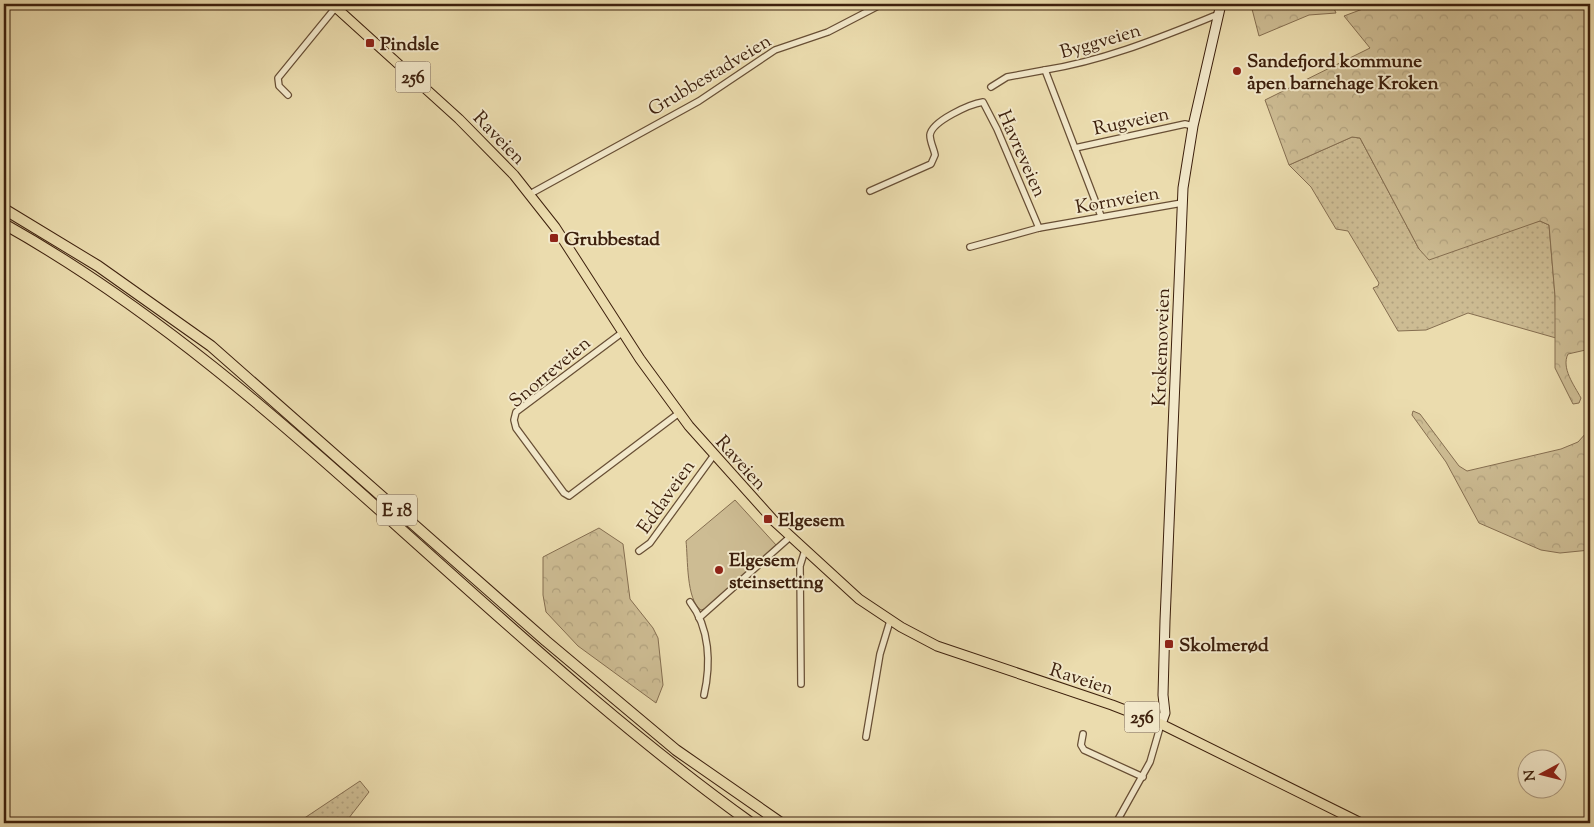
<svg xmlns="http://www.w3.org/2000/svg" width="1594" height="827" font-family="'Sorts Mill Goudy',serif">
	<style>
		.grass { fill: url(#grass-dots); stroke: #856e50 }
		.forest { fill: url(#forest-crowns); stroke: #856e50 }
		.park { fill: #cdbc93; stroke: #856e50 }
		.lines { fill: none; stroke-linecap: round; stroke-linejoin: round }
		.minor-casing { stroke: #684f35; stroke-width: 8 }
		.secondary-casing { stroke: #3d200d; stroke-width: 11 }
		.primary-casing { stroke: #3d200d; stroke-width: 11 }
		.motorway-casing { stroke: #3d200d; stroke-width: 12 }
		.minor { stroke: #f2e8ca; stroke-width: 5.5 }
		.secondary { stroke: #f2e8ca; stroke-width: 9 }
		.primary { stroke: #ebdcae; stroke-width: 9 }
		.motorway { stroke: #ebdcae; stroke-width: 10 }
		.poi-dot { fill: #8f2418; stroke: #f2e8ca; stroke-width: 2 }
		.labels { text-anchor: middle; stroke-width: 4; stroke-linejoin: round; paint-order: stroke }
		.shield { fill: #f2e8ca; stroke: #735c46; stroke-width: 1 }
		.shield-label { font-size: 18px; font-weight: bold; fill: #3d200d }
		.street-label { font-size: 19px; fill: #3d200d; stroke: #f2e8ca }
		.poi-label { font-size: 19px; font-weight: bold; fill: #3d200d; stroke: #f2e8ca; text-anchor: start }
	</style>
	<defs>
		<pattern id="grass-dots" width="8" height="8" patternUnits="userSpaceOnUse" patternTransform="scale(1.25)"><rect width="8" height="8" fill="#cdbc93"/><path d="M2 2h.1M6 6h.1" fill="none" stroke="#b1a17e" stroke-width="1.8" stroke-linecap="round"/></pattern>
		<pattern id="forest-crowns" width="20" height="18" patternUnits="userSpaceOnUse" patternTransform="scale(1.25)"><rect width="20" height="18" fill="#cdbc93"/><path d="M2 6a3 3 0 1 1 6 0M12 15a3 3 0 1 1 6 0" fill="none" stroke="#b1a17e"/></pattern>
	</defs>
	<rect width="100%" height="100%" fill="#ebdcae"/>
	<filter id="stains"><feTurbulence type="fractalNoise" baseFrequency=".004" numOctaves="4"/><feColorMatrix values="0 0 0 0 .2 0 0 0 0 .09 0 0 0 0 .02 0 0 0 .5 -.17"/></filter>
	<radialGradient id="worn" r=".72"><stop offset=".6" stop-color="#630" stop-opacity="0"/><stop offset="1" stop-color="#630" stop-opacity=".3"/></radialGradient>
	<g class="grass">
		<polygon points="1352,137 1360,138 1419,249 1540,221 1549,225 1555,296 1556,338 1468,313 1426,330 1398,331 1373,288 1378,286 1379,283 1348,231 1336,229 1311,187 1289,165"/>
		<polygon points="360,781 369,792 345,823 297,823"/>
	</g>
	<g class="forest">
		<polygon points="1260,4 1332,4 1336,13 1309,15 1259,36 1252,9"/>
		<path d="M1368,4h222v345l-22,5c-7,14 6,31 13,44l-2,5 -6,1 -18,-36v-72l-6,-71 -9,-4 -111,39 -10,-11 -59,-111 -8,-1 -63,28 -24,-65 105,-52 -26,-32 24,-9z"/>
		<polygon points="1413,411 1420,414 1459,466 1467,471 1561,449 1578,442 1587,432 1590,432 1590,550 1560,553 1541,550 1479,523 1446,462 1412,415"/>
		<polygon points="599,528 623,544 630,599 653,628 658,638 663,685 656,703 578,646 546,612 543,595 543,557"/>
	</g>
	<path class="park" d="M735,500l42,46 -70,62 -6,2c-15,-10 -13,-52 -15,-69z"/>
	<g class="lines">
		<defs>
			<g id="minor">
				<path d="M1045,70c62,-10 116,-33 174,-56"/>
				<polyline points="991,87 1007,77 1045,70 1101,216"/>
				<polyline points="288,95 279,86 278,78 336,7"/>
				<polyline points="1075,148 1185,124 1193,126"/>
				<path d="M870,191l61,-27 4,-9c-1,-6 -5,-13 -5,-20 2,-14 40,-31 53,-33l14,27 42,99"/>
				<polyline points="530,194 699,101 775,50 828,32 882,4"/>
				<polyline points="970,247 1039,228 1182,203"/>
				<polyline points="623,332 516,412 514,420 516,428 564,493 569,496 679,413"/>
				<polyline points="639,551 650,543 714,455"/>
				<path d="M690,602c20,26 21,62 14,93"/>
				<polyline points="699,618 790,537"/>
				<polyline points="801,684 800,566 805,550"/>
				<polyline points="1083,734 1081,745 1084,750 1143,777"/>
				<polyline points="866,737 880,654 890,621"/>
				<polyline points="1116,823 1150,762 1161,724"/>
			</g>
			<polyline id="secondary" points="1161,724 1165,713 1163,695 1165,621 1183,188 1193,126 1221,4"/>
			<polyline id="primary" points="332,4 459,119 514,175 555,227 640,359 689,426 775,522 859,599 901,627 937,646 1112,705 1161,724 1361,823"/>
			<g id="motorway">
				<polyline points="4,209 98,266 211,346 546,641 676,750 781,823"/>
				<path d="M4,224c148,83 275,195 400,308 113,101 224,203 347,291"/>
			</g>
		</defs>
		<use href="#minor" class="minor-casing"/>
		<use href="#secondary" class="secondary-casing"/>
		<use href="#primary" class="primary-casing"/>
		<use href="#motorway" class="motorway-casing"/>
		<use href="#minor" class="minor"/>
		<use href="#secondary" class="secondary"/>
		<use href="#primary" class="primary"/>
		<use href="#motorway" class="motorway"/>
	</g>
	<g class="poi-dot">
		<rect x="365" y="38" width="10" height="10" rx="2.5"/>
		<circle cx="1237" cy="71" r="5"/>
		<rect x="549" y="233" width="10" height="10" rx="2.5"/>
		<rect x="763" y="514" width="10" height="10" rx="2.5"/>
		<circle cx="719" cy="570" r="5"/>
		<rect x="1164" y="639" width="10" height="10" rx="2.5"/>
	</g>
	<g class="labels">
		<g class="shield">
			<rect x="395.5" y="61.5" width="35" height="31" rx="4"/>
			<rect x="377" y="494.5" width="40" height="31" rx="4"/>
			<rect x="1124.5" y="701.5" width="35" height="31" rx="4"/>
		</g>
		<g class="shield-label">
			<text x="413" y="83">256</text>
			<text x="397" y="516">E 18</text>
			<text x="1142" y="723">256</text>
		</g>
		<g class="street-label">
			<text transform="translate(1100 40) rotate(-16)" y="7">Byggveien</text>
			<text transform="translate(709 74) rotate(-31)" y="7">Grubbestadveien</text>
			<text transform="translate(1131 120) rotate(-12)" y="7">Rugveien</text>
			<text transform="translate(500 137) rotate(46)" y="7">Raveien</text>
			<text transform="translate(1023 153) rotate(66)" y="7">Havreveien</text>
			<text transform="translate(1117 199) rotate(-10)" y="7">Kornveien</text>
			<text transform="translate(1160 347) rotate(-88)" y="7">Krokemoveien</text>
			<text transform="translate(549 371) rotate(-40)" y="7">Snorreveien</text>
			<text transform="translate(742 462) rotate(48)" y="7">Raveien</text>
			<text transform="translate(665 496) rotate(-55)" y="7">Eddaveien</text>
			<text transform="translate(1082 678) rotate(18)" y="7">Raveien</text>
		</g>
		<g class="poi-label">
			<text x="380" y="50">Pindsle</text>
			<text x="1247" y="67">Sandefjord kommune<tspan x="1247" dy="22">åpen barnehage Kroken</tspan></text>
			<text x="564" y="245">Grubbestad</text>
			<text x="778" y="526">Elgesem</text>
			<text x="729" y="566">Elgesem<tspan x="729" dy="22">steinsetting</tspan></text>
			<text x="1179" y="651">Skolmerød</text>
		</g>
	</g>
	<rect width="1594" height="827" fill="none" stroke="#ebdcae" stroke-width="20"/>
	<rect x="5" y="5" width="1584" height="817" fill="none" stroke="#3d200d" stroke-width="2.5"/>
	<rect x="10" y="10" width="1574" height="807" fill="none" stroke="#3d200d"/>
	<g transform="translate(1542 774) rotate(263)"><circle r="24" fill="#f2e8ca" stroke="#aa987e"/>
	<path d="M0-4L9 19L0 12L-9 19Z" fill="#8f2418"/>
	<text y="-8" font-size="14" font-weight="bold" text-anchor="middle" fill="#3d200d">N</text>
	</g>
	<rect width="100%" height="100%" filter="url(#stains)"/>
	<rect width="100%" height="100%" fill="url(#worn)"/>
</svg>
